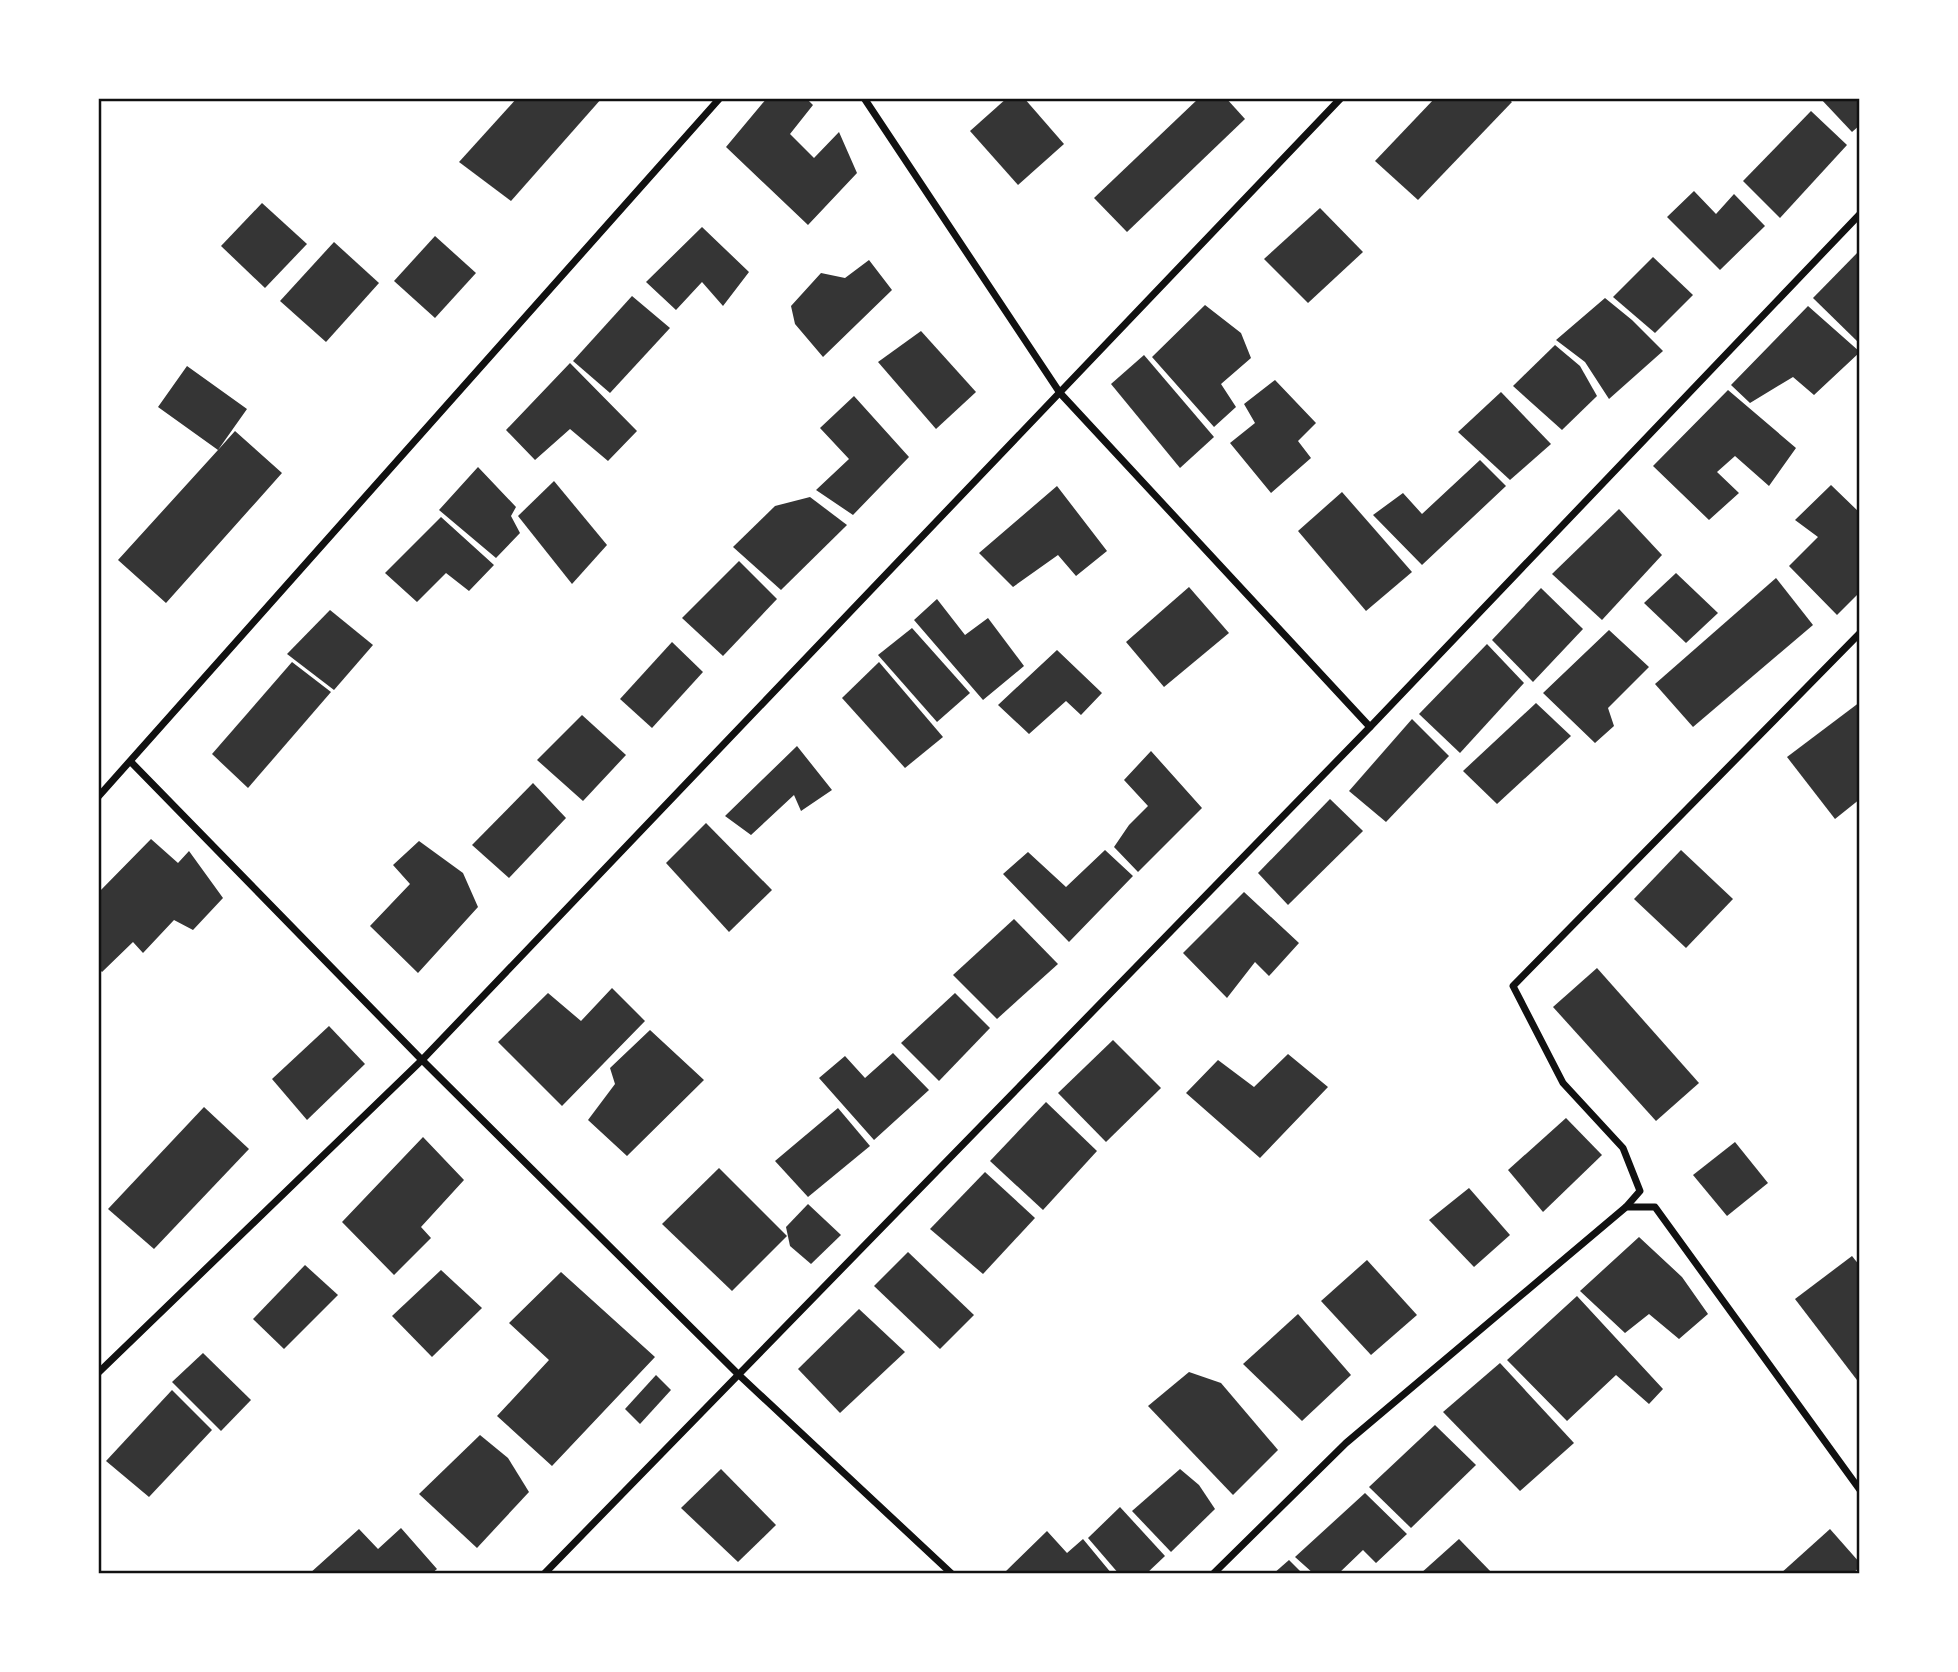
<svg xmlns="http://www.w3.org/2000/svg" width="1958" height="1672" font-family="Commissioner,sans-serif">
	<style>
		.building { fill: #353535 }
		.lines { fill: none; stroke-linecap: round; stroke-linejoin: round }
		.minor { stroke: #111; stroke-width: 7 }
		.neatline { fill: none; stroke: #111; stroke-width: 2.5 }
	</style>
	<rect width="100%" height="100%" fill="#fff"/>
	<g class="building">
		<polygon points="517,98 602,98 511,201 459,162"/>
		<polygon points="767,98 806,98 813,105 790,134 814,158 839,132 857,173 808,225 726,147"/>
		<polygon points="1007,98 1024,98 1064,144 1018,185 970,131"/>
		<polygon points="1199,98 1226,98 1245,119 1127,232 1094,198"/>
		<polygon points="1435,98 1507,98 1512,102 1418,200 1375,161"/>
		<polygon points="1820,98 1860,98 1860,125 1852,132"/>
		<polygon points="1811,111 1847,145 1780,218 1743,181"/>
		<polygon points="1694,191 1716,214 1734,194 1765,226 1720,270 1667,217"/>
		<polygon points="262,203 307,244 265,288 221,246"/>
		<polygon points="1320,208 1363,252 1308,303 1264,259"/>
		<polygon points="702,227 749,272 723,306 702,282 676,310 646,282"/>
		<polygon points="435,236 476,273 435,318 394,281"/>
		<polygon points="334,242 379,283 326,342 280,301"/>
		<polygon points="1860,250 1860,344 1813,298"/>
		<polygon points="1653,257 1693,295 1655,333 1613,297"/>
		<polygon points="869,260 892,290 823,357 795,324 791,306 821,273 845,278"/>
		<polygon points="632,296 670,328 610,393 573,361"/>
		<polygon points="1605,298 1632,320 1663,351 1609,399 1585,362 1556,340"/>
		<polygon points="1205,305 1241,333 1251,358 1221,384 1236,407 1214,427 1152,357"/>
		<polygon points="1808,306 1860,352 1814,395 1793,377 1750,403 1731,385"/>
		<polygon points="921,331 976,392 936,429 878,362"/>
		<polygon points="1555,345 1580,366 1597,396 1562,430 1513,386"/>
		<polygon points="1144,355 1214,437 1180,468 1111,384"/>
		<polygon points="570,363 637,431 608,461 570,429 535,460 506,430"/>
		<polygon points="187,366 247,409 218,450 235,431 282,473 166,603 118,560 218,450 158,407"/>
		<polygon points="1275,380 1316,423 1298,441 1311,458 1271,493 1230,443 1255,423 1244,404"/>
		<polygon points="1728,390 1796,448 1769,486 1735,456 1717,472 1739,493 1709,520 1653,466"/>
		<polygon points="1501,392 1551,444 1510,480 1458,432"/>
		<polygon points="854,396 909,457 853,515 816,490 849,459 820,428"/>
		<polygon points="1480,460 1506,486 1422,565 1373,515 1403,493 1422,514"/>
		<polygon points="478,467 516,507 511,516 520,533 496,558 439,510"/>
		<polygon points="554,481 607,545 572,584 518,516"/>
		<polygon points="1831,485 1860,513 1860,592 1837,615 1789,566 1818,537 1795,520"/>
		<polygon points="1057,486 1107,551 1076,576 1058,555 1013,587 979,553"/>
		<polygon points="1342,492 1412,572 1366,611 1298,531"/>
		<polygon points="810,497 847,525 781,590 733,547 775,506"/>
		<polygon points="1619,509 1662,555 1602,620 1552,574"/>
		<polygon points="441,517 494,565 469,591 446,573 417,602 385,573"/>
		<polygon points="739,561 777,599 723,656 682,618"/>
		<polygon points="1676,573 1718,613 1686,643 1644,603"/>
		<polygon points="1776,578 1813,625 1693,727 1655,684"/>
		<polygon points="1189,587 1229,633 1164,687 1126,642"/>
		<polygon points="1541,588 1583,629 1533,682 1492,640"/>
		<polygon points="937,599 965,635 988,618 1024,666 983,700 914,620"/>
		<polygon points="330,610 373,645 334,690 287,654"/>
		<polygon points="912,628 970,693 937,722 878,655"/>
		<polygon points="1609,630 1649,667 1608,708 1614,726 1595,743 1543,693"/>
		<polygon points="672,642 703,672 652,728 620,699"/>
		<polygon points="1487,644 1524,683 1460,753 1419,714"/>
		<polygon points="1057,650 1102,693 1081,715 1066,701 1029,734 998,705"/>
		<polygon points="292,662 331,692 248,788 212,754"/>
		<polygon points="879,662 943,737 905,768 842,698"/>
		<polygon points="1860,702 1860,799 1835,819 1787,757"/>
		<polygon points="1536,703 1571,736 1497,804 1463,771"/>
		<polygon points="582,715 626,755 583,801 537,760"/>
		<polygon points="1412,719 1449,756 1386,822 1349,791"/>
		<polygon points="797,746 832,790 801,811 794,795 751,835 725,816"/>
		<polygon points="1151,751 1202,808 1138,872 1114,847 1129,825 1148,806 1124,780"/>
		<polygon points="533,783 566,818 509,878 472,845"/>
		<polygon points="1330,799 1363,831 1288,905 1258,873"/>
		<polygon points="706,823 772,890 729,932 666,863"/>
		<polygon points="151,839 178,863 189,851 223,898 193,930 174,920 143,953 133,942 102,972 98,968 98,893"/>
		<polygon points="419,841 463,873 478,907 418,973 370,926 410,884 393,865"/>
		<polygon points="1105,850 1133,876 1069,942 1003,874 1028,852 1066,887"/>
		<polygon points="1681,850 1733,899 1686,948 1634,899"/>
		<polygon points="1244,892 1299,943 1269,976 1255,962 1227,998 1183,953"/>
		<polygon points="1014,919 1058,964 997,1019 953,975"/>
		<polygon points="1597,968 1699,1083 1656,1121 1553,1007"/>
		<polygon points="612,988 645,1021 562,1106 498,1042 548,993 581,1021"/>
		<polygon points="955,993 990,1028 939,1081 901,1043"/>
		<polygon points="329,1026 365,1064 307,1120 272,1079"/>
		<polygon points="650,1030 704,1080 627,1156 588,1120 615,1084 610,1068"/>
		<polygon points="1113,1040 1161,1088 1106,1142 1058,1093"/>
		<polygon points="893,1053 929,1090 874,1140 819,1078 845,1056 865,1078"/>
		<polygon points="1288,1054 1328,1087 1260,1158 1186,1093 1218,1060 1254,1087"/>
		<polygon points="1046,1102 1097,1151 1043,1210 990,1161"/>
		<polygon points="204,1107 249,1149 154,1249 108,1209"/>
		<polygon points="838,1108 870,1146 808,1197 775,1161"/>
		<polygon points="1566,1118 1602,1155 1543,1212 1508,1170"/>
		<polygon points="423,1137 464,1180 421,1227 431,1238 394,1275 342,1222"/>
		<polygon points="1735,1142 1768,1183 1727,1216 1693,1175"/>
		<polygon points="719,1168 787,1236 732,1291 662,1224"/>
		<polygon points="985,1172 1035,1218 983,1274 930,1229"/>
		<polygon points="1469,1188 1510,1235 1474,1267 1429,1220"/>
		<polygon points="808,1204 841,1235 811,1264 790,1246 786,1227"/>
		<polygon points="1639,1237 1682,1277 1708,1314 1679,1339 1649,1314 1625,1333 1580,1291"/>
		<polygon points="908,1252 974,1315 940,1349 874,1286"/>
		<polygon points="1852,1256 1860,1266 1860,1384 1795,1299"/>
		<polygon points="1367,1260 1417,1315 1371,1355 1321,1301"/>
		<polygon points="305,1265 338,1295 284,1349 253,1319"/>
		<polygon points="441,1270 482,1308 432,1357 392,1316"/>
		<polygon points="561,1272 655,1357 552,1466 497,1416 549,1360 509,1323"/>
		<polygon points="1577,1296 1663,1389 1649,1404 1616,1375 1567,1421 1507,1360"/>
		<polygon points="859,1309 905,1352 840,1413 798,1369"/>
		<polygon points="1298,1314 1351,1375 1302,1421 1243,1364"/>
		<polygon points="203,1353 251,1400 221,1431 172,1382"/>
		<polygon points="1500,1363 1574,1443 1520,1491 1443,1412"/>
		<polygon points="1189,1372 1221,1383 1278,1450 1233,1495 1148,1406"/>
		<polygon points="656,1375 671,1390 640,1424 625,1409"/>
		<polygon points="172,1390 212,1430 149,1497 106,1461"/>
		<polygon points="1435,1425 1476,1465 1411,1528 1369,1487"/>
		<polygon points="480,1435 508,1458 529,1492 477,1548 419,1494"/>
		<polygon points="721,1469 776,1525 738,1562 681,1508"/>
		<polygon points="1180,1469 1199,1485 1215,1509 1171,1552 1132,1511"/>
		<polygon points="1365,1493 1407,1534 1376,1563 1363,1550 1338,1574 1314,1574 1295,1557"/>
		<polygon points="1120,1507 1165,1556 1146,1574 1119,1574 1088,1538"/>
		<polygon points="401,1528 437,1569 431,1574 309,1574 359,1529 378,1549"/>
		<polygon points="1830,1529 1860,1563 1860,1567 1852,1574 1780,1574"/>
		<polygon points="1047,1531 1067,1553 1083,1539 1112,1574 1003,1574"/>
		<polygon points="1459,1539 1493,1574 1420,1574"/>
		<polygon points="1289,1560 1303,1574 1273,1574"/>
	</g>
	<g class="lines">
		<g class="minor">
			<polyline points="864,98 1060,393 1370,727"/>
			<polyline points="131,762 422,1060 740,1376 952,1574"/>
			<polyline points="98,797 720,98"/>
			<polyline points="1626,1207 1640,1191 1623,1148 1563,1083 1513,986 1860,633"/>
			<polyline points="98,1373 422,1060 1341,98"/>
			<polyline points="544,1574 1370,727 1860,214"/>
			<polyline points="1213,1574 1346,1443 1626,1207 1655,1207 1860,1490"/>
		</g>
	</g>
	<rect width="1958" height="1672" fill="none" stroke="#ffffff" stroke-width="200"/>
	<rect x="100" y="100" width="1758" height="1472" class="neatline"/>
</svg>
